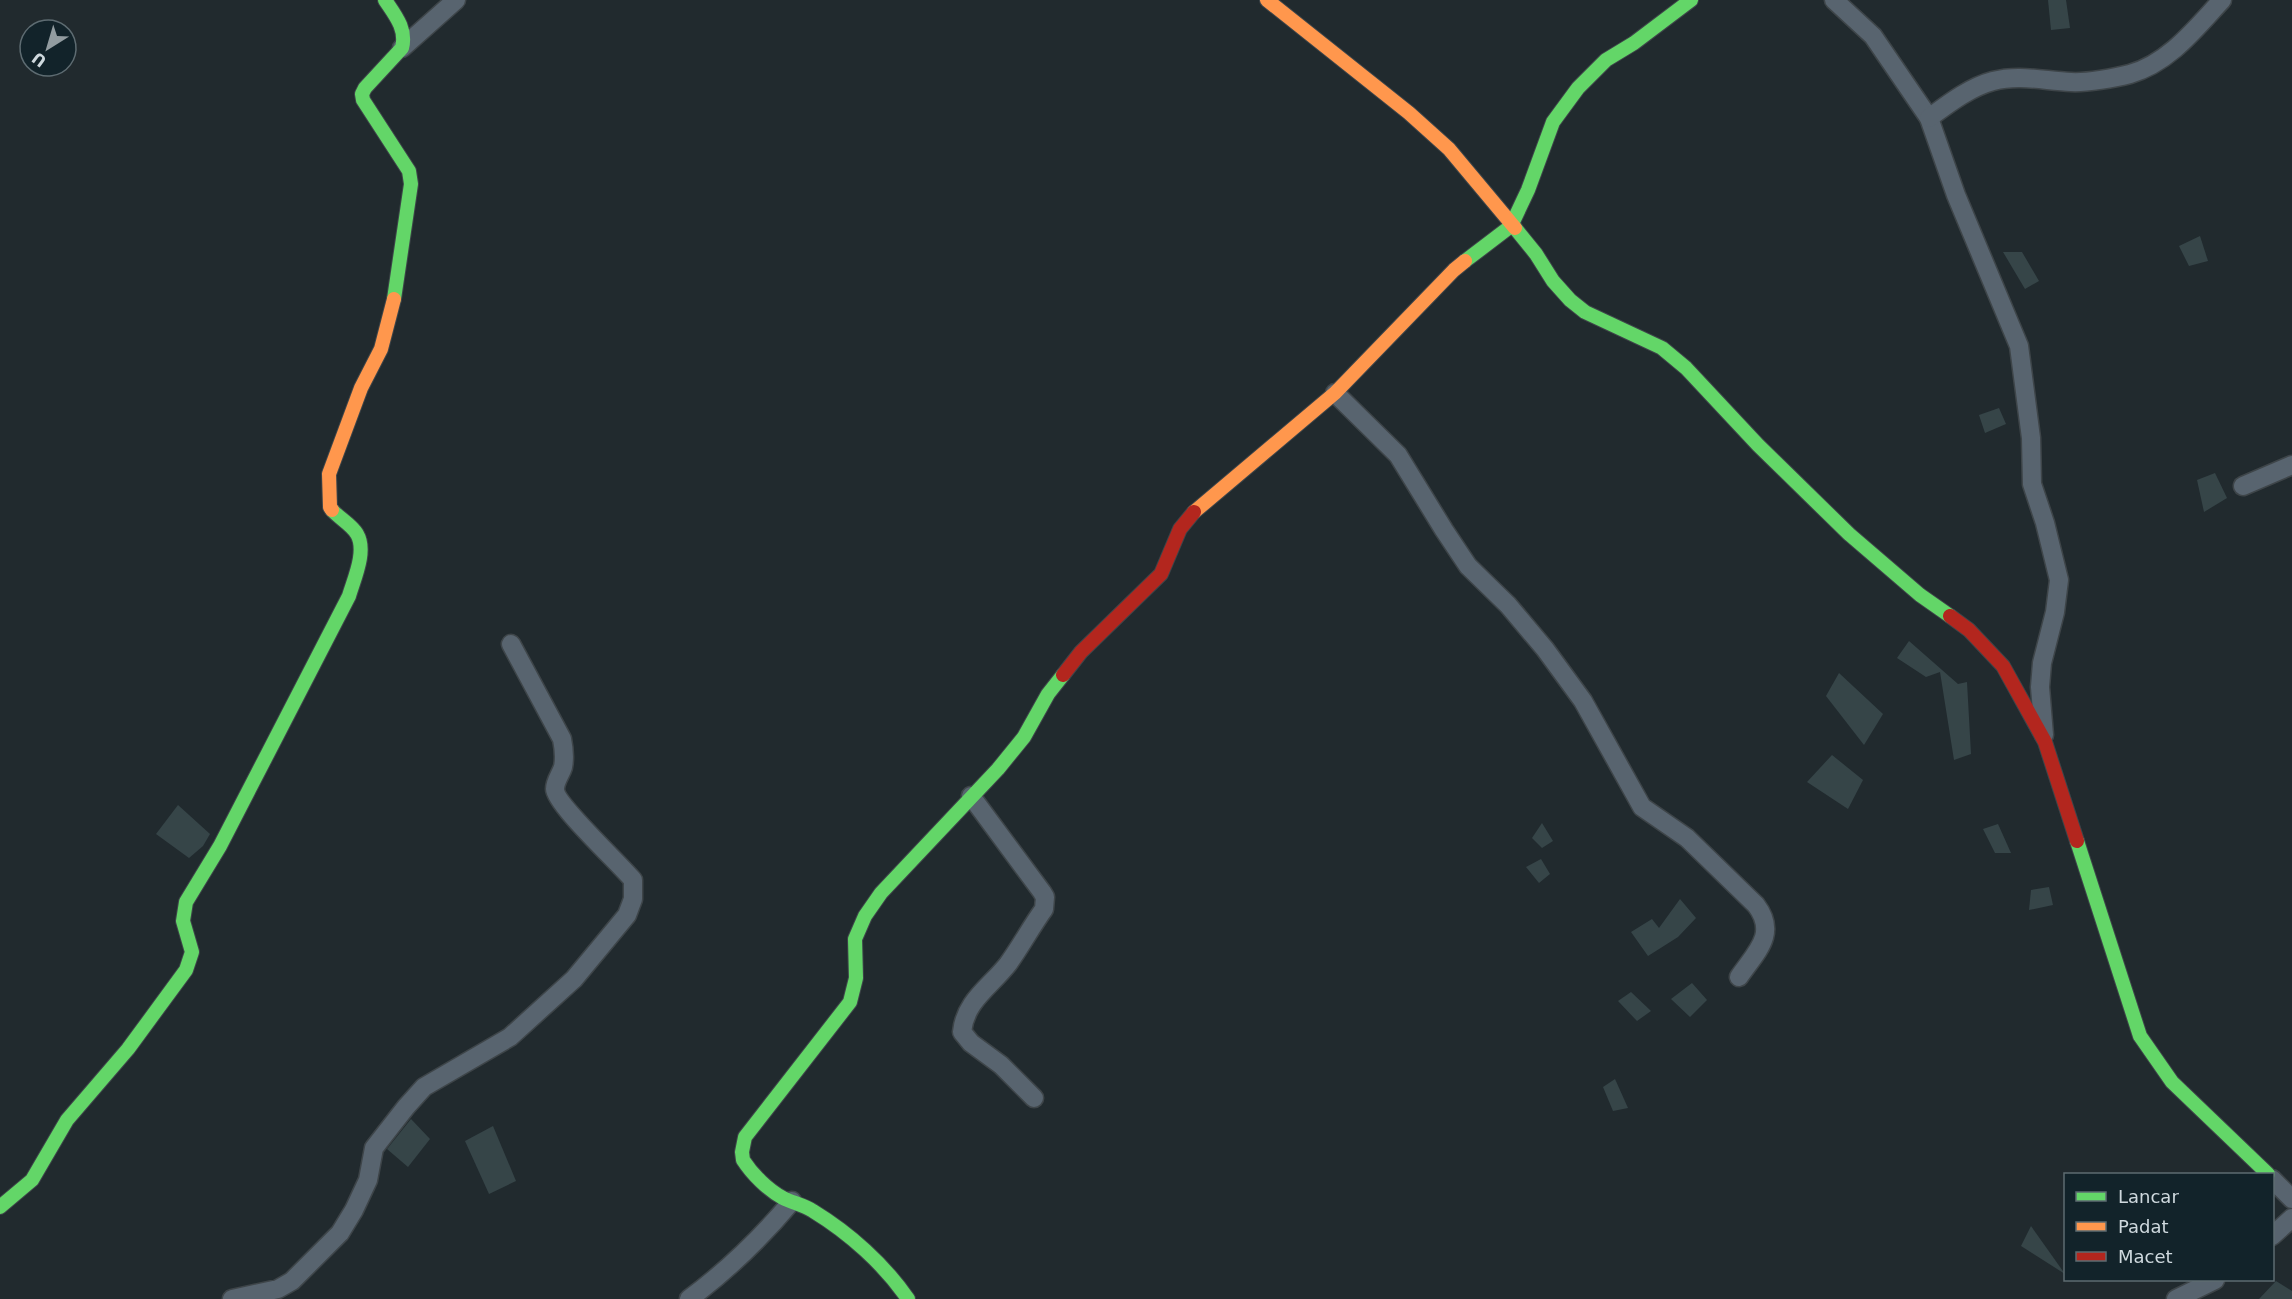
<svg xmlns="http://www.w3.org/2000/svg" width="2292" height="1299" font-family="'DejaVu Sans',sans-serif">
	<style>
		.building { fill: #364548 }
		.lines { fill: none; stroke-linecap: round; stroke-linejoin: round }
		.street-casing { stroke: #3e4549; stroke-width: 21 }
		.fast-casing { stroke: #3e4549; stroke-width: 16 }
		.slow-casing { stroke: #3e4549; stroke-width: 16 }
		.jam-casing { stroke: #3e4549; stroke-width: 16 }
		.street { stroke: #58646f; stroke-width: 18 }
		.fast { stroke: #63d668; stroke-width: 14 }
		.slow { stroke: #ff974d; stroke-width: 14 }
		.jam { stroke: #b3261e; stroke-width: 14 }
	</style>
	<rect width="100%" height="100%" fill="#212a2e"/>
	<g class="building">
		<polygon points="2048,0 2066,0 2070,28 2051,30"/>
		<polygon points="2200,236 2208,261 2189,266 2179,246"/>
		<polygon points="2003,252 2022,252 2039,281 2025,289"/>
		<polygon points="1999,408 2006,424 1985,433 1979,415"/>
		<polygon points="2215,473 2227,498 2204,512 2197,480"/>
		<polygon points="1909,641 1958,684 1967,682 1971,754 1954,760 1940,672 1926,677 1897,658"/>
		<polygon points="1839,673 1883,714 1864,745 1826,696"/>
		<polygon points="1832,755 1863,780 1848,809 1807,782"/>
		<polygon points="178,805 210,834 203,846 189,858 156,834"/>
		<polygon points="1542,823 1553,841 1542,848 1532,838"/>
		<polygon points="1998,824 2011,853 1995,853 1983,829"/>
		<polygon points="1541,859 1550,874 1539,883 1526,867"/>
		<polygon points="2049,887 2053,905 2029,910 2031,890"/>
		<polygon points="1680,899 1696,918 1678,937 1648,956 1631,932 1652,919 1659,928"/>
		<polygon points="1692,983 1707,1000 1690,1017 1671,999"/>
		<polygon points="1631,992 1651,1011 1637,1021 1618,1001"/>
		<polygon points="1615,1079 1628,1108 1613,1111 1603,1087"/>
		<polygon points="411,1119 430,1139 408,1167 387,1149"/>
		<polygon points="493,1126 516,1181 489,1194 465,1141"/>
		<polygon points="2031,1226 2065,1274 2021,1246"/>
		<polygon points="2276,1281 2292,1291 2292,1299 2259,1299"/>
	</g>
	<g class="lines">
		<defs>
			<g id="street">
				<polyline points="1834,0 1873,36 1929,118 1956,195 2019,346 2031,438 2032,484 2045,523 2059,580 2055,612 2042,663 2040,687 2044,735"/>
				<polyline points="402,48 456,0"/>
				<path d="M1929,118c19,-14 41,-31 64,-37 26,-7 52,0 78,1 15,1 44,-4 59,-8 39,-11 66,-46 92,-74"/>
				<path d="M1335,393l63,62 46,75 24,36 40,39 37,44 38,52 59,106 45,31 69,67c22,29 0,47 -17,72"/>
				<polyline points="2243,486 2292,465"/>
				<path d="M971,796l71,96 3,5 -1,12c-13,18 -23,37 -36,55 -18,23 -43,37 -46,68l9,11 30,22 33,33"/>
				<polyline points="2272,1179 2292,1199"/>
				<polyline points="2272,1236 2292,1218"/>
				<path d="M232,1299l46,-10 14,-8 48,-48 14,-23 14,-30 6,-32 32,-41 18,-20 86,-50 64,-58 53,-64 6,-16v-19c-13,-16 -78,-76 -78,-91 0,-8 6,-15 8,-22 2,-10 1,-18 -1,-28l-51,-95"/>
				<path d="M689,1299c39,-29 72,-61 103,-98"/>
				<polyline points="2176,1299 2215,1280"/>
			</g>
			<g id="fast">
				<path d="M385,0c10,15 22,29 17,48l-37,40 -3,6 1,6 46,71 2,13 -17,115"/>
				<polyline points="1515,228 1536,254 1553,281 1570,300 1585,312 1662,348 1686,368 1758,445 1849,534 1920,595 1950,616"/>
				<polyline points="1465,261 1511,226 1528,190 1553,122 1578,88 1606,60 1634,43 1691,0"/>
				<polyline points="2077,841 2140,1036 2172,1082 2268,1174"/>
				<path d="M0,1207l32,-27 35,-60 61,-71 58,-79 6,-18 -9,-31 3,-19 34,-56 129,-250c5,-17 18,-45 8,-62 -5,-9 -18,-16 -25,-24"/>
				<path d="M908,1299c-24,-35 -59,-66 -95,-88 -9,-6 -20,-8 -30,-13 -15,-8 -31,-24 -40,-38l-1,-8 3,-15 105,-135 6,-24 -1,-39 10,-23 16,-23 117,-124 26,-32 24,-43 15,-19"/>
			</g>
			<g id="slow">
				<polyline points="1267,0 1409,113 1449,149 1515,228"/>
				<polyline points="332,510 330,507 329,474 361,388 381,349 394,299"/>
				<polyline points="1194,512 1335,393 1454,270 1465,261"/>
			</g>
			<g id="jam">
				<polyline points="1950,616 1969,630 2003,666 2045,742 2077,841"/>
				<polyline points="1063,675 1081,652 1161,574 1180,529 1194,512"/>
			</g>
		</defs>
		<use href="#street" class="street-casing"/>
		<use href="#fast" class="fast-casing"/>
		<use href="#slow" class="slow-casing"/>
		<use href="#jam" class="jam-casing"/>
		<use href="#street" class="street"/>
		<use href="#fast" class="fast"/>
		<use href="#slow" class="slow"/>
		<use href="#jam" class="jam"/>
	</g>
	<rect x="2064" y="1173" width="210" height="108" fill="#12232a" stroke="#5e6c72" stroke-width="1.5"/>
	<rect x="2076" y="1192" width="30" height="9" fill="#63d668" stroke="#5e6c72" stroke-width="1.5"/>
	<text x="2118" y="1203" font-size="18" fill="#cfd9de">Lancar</text>
	<rect x="2076" y="1222" width="30" height="9" fill="#ff974d" stroke="#5e6c72" stroke-width="1.5"/>
	<text x="2118" y="1233" font-size="18" fill="#cfd9de">Padat</text>
	<rect x="2076" y="1252" width="30" height="9" fill="#b3261e" stroke="#5e6c72" stroke-width="1.5"/>
	<text x="2118" y="1263" font-size="18" fill="#cfd9de">Macet</text>
	<g transform="translate(48 48) rotate(217)"><circle r="28" fill="#12232a" stroke="#5e6c72" stroke-width="1.5"/>
	<path d="M0-4.5L10 22L0 15L-10 22Z" fill="#929ca0"/>
	<text y="-9" font-size="16" font-weight="bold" text-anchor="middle" fill="#cfd9de">U</text>
	</g>
</svg>
